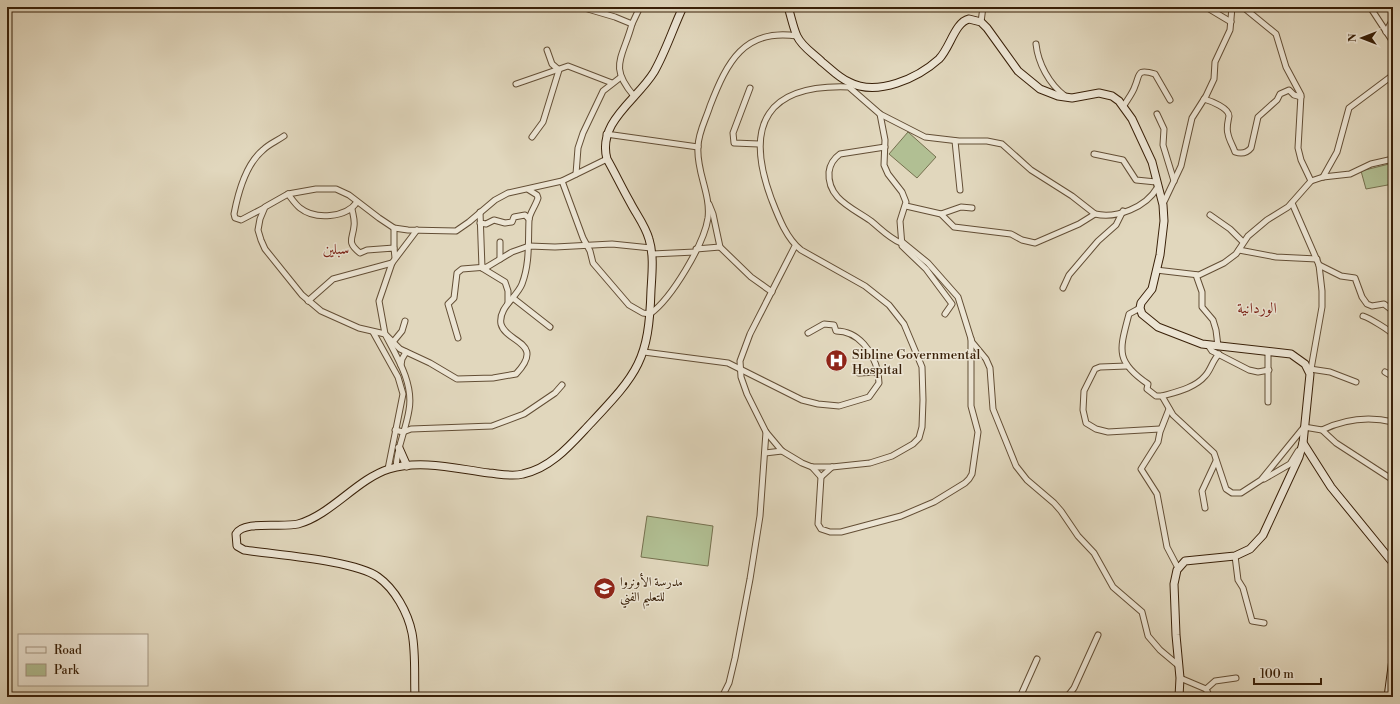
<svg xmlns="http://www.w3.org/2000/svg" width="1400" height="704" font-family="'Libre Bodoni',Amiri,serif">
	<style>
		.green { fill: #b1bf93; stroke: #75704e }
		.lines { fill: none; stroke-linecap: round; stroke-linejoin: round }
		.street-casing { stroke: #634e35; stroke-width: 7 }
		.secondary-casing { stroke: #392008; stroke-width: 9 }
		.street { stroke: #ece5d4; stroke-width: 5 }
		.secondary { stroke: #ece5d4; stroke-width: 7 }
		.labels { text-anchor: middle; stroke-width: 3; stroke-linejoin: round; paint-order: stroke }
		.poi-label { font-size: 13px; fill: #392008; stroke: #ece5d4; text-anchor: start }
		.quarter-label { font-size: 15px; fill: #7a1f14; stroke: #ece5d4 }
	</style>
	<rect width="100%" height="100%" fill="#e1d7bd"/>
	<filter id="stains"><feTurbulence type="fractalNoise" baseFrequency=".005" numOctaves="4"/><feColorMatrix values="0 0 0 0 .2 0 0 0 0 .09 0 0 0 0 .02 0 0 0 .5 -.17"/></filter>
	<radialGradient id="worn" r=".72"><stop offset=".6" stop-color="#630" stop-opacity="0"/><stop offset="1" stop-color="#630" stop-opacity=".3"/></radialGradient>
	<g class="green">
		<polygon points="908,132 936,157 917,178 889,154"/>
		<polygon points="1393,163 1393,184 1366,189 1361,171"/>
		<polygon points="647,516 713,526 708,566 641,557"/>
	</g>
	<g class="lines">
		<defs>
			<g id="street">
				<path d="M581,7l34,10 17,7c-9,34 -24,42 2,72"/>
				<polyline points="1206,7 1231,22"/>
				<polyline points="1370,7 1393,42"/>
				<polyline points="981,22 983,7"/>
				<polyline points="632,24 640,7"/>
				<polyline points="1386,32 1393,19"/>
				<path d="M1036,44c2,19 13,40 29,52"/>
				<polyline points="516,84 568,66 612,83"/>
				<polyline points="750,88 733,133 734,143 759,144"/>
				<path d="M1204,99c7,2 25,9 25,17 -1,6 -3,12 -1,18 1,6 5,12 7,18 6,2 12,1 16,-4l7,-31 19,-17 3,-6 9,-4 5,5 7,2"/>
				<path d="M1123,107c4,-7 10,-14 12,-21 5,-11 1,-18 20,-12l15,26"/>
				<polyline points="880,114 885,140 884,165 888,174 902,192 906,202 900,221 902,246 926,269 952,304 945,314"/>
				<polyline points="1157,114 1164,129 1163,145 1174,181"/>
				<polyline points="606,134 698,147"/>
				<polyline points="532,137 543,122 559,70 552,64 547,50"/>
				<polyline points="955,141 960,190"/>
				<path d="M885,147l-45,7c-7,5 -10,10 -11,18 -2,27 24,36 42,49 10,8 18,17 30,22"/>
				<polyline points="1094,154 1123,160 1136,180 1156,182"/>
				<polyline points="576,174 578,148 583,133 603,91 621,77"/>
				<polyline points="1323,177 1337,152 1349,108 1393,75"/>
				<path d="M562,181l21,57 7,13 3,12 36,42 14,8 7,1c22,-16 54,-70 58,-96 3,-24 -12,-47 -10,-71 0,-14 8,-28 12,-41 17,-44 34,-78 87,-70"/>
				<polyline points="1311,181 1323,177 1350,174 1371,164 1393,159"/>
				<path d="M288,194c4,5 7,10 12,14 15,12 46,10 57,-6"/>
				<polyline points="1292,203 1319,265 1322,291 1322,307 1311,369"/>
				<polyline points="709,204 713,214 720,247"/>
				<polyline points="1163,204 1181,166 1192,118 1206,96 1214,79 1215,62 1230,30 1232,7"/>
				<polyline points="906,206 941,214 954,227 1011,234 1022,240 1035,243 1079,224 1095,214"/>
				<path d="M264,208l-23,12 -6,-2 -1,-4c4,-21 12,-50 29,-64 6,-6 14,-9 21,-14"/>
				<path d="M352,209c1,6 3,11 2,17 -1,13 -8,16 6,27l7,-3 27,-2 1,10"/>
				<polyline points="480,212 482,268"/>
				<polyline points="941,214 961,207 972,208"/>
				<polyline points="1210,215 1230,229 1243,242"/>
				<polyline points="480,223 486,224 494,220 505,223 512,222 514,217 525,215 529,219"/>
				<path d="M417,230l-25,33 -13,38 6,33 15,15 30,14 27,16 36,-1 23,-4c30,-32 -10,-31 -15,-50 -3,-16 16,-27 21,-40 8,-21 6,-42 7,-64 0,-6 7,-15 9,-22l-1,-3 -8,-5"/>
				<polyline points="901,241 928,263 958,297 972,342 986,359 990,368 993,409 1016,466 1027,480 1054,503 1061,511 1078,536 1094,553 1113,587 1142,612 1148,636 1160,650 1179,666"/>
				<polyline points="500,242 500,259"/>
				<path d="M795,246l-45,88 -10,27 1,16 6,17 19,38 16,19 20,12 10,4h20l38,-4 22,-7 21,-12 6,-6 3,-11 1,-27 -1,-33 -18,-43 -15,-19 -24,-19 -64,-36c-15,-12 -23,-34 -30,-52 -27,-74 -4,-114 78,-111l31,27 45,23 34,4h28l15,3 29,26 41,26 23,18c22,5 51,-7 62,-26"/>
				<polyline points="394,248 394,228"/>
				<polyline points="696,249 720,247 751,277 772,292"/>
				<polyline points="1239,250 1276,257 1317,259"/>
				<polyline points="652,254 695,252"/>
				<polyline points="1319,265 1341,276 1355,278 1362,297 1367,304 1372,306 1384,304 1393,311"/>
				<polyline points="482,268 505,282 508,291 508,303"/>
				<polyline points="1156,270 1199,275 1224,263 1236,254 1248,236 1267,220 1288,207 1311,181 1301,160 1298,148 1301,95 1286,67 1276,34 1243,7"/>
				<polyline points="1196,275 1202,292 1202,307 1213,320 1216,330 1218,346"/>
				<polyline points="1063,288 1069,275 1098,241 1116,225 1123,211"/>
				<polyline points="513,298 550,327"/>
				<polyline points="308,301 333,279 392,263"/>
				<path d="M1140,308l-11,6c-9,35 -15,47 19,70l-1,5 9,7h6l11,19 41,38 12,36 6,4h9l20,-13 43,-53 18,3 14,13 57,37"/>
				<path d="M1363,316c6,2 27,14 30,19"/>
				<polyline points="373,332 398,377 403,394 388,469"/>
				<path d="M808,333l16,-9 10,1 2,6c23,0 37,21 42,41"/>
				<polyline points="458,338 448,304 454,298 457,273 462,269 487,267 512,252 529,246 555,247 612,244 651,248"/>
				<polyline points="393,342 402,331 405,321"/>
				<polyline points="1208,345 1212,351 1249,370 1258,372 1269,370"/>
				<polyline points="1268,351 1268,402"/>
				<polyline points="644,352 728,363 802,400 818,404 839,406 869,397 879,383 878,372 859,373"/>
				<polyline points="401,365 402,359 406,352"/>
				<polyline points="1127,366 1100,367 1095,369 1084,391 1083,410 1086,423 1096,429 1108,432 1160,429"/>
				<polyline points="1310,369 1330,372 1356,382"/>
				<polyline points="1385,372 1390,375 1393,374"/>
				<path d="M1162,396c14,-4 33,-8 43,-20 6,-6 7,-15 14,-22"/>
				<polyline points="1169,409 1160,432 1158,442 1141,469 1157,494 1167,547 1178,568"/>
				<polyline points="395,430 403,432 411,429 492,426 524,414 555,393 562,385"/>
				<path d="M1322,430c23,-11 46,-14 71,-8"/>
				<polyline points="765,453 782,451"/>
				<path d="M396,467c1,-20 10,-37 13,-57 5,-26 -12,-53 -24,-76l-26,-6 -38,-17 -19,-16 -37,-46 -4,-9 -3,-10 2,-11 5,-12 23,-13 28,-5h20l13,6 30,23 15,10 14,2 48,1 13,-9 26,-22 13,-7 54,-12 45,-22"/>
				<polyline points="812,467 821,477 818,524 821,529 830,532 841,532 901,516 934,502 965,483 969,479 972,474 978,432 971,406 971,339"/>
				<polyline points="821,477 832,467"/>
				<polyline points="1264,479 1290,464 1298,451"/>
				<polyline points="1205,508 1202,491 1216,461"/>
				<polyline points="1235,556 1238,580 1243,588 1252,621 1264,623"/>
				<polyline points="1180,678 1206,689 1210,697"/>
				<polyline points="1206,689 1215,681 1236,678"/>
				<polyline points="722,697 729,683 735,658 750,579 760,516 766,432"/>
				<polyline points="1020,697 1037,659"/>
				<polyline points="1067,697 1074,688 1098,635"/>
			</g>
			<g id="secondary">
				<path d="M788,7c3,9 5,20 9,29 5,11 17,18 25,26 9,7 17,16 27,20 28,15 69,-4 90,-23 11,-11 16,-37 30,-40l12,3 6,6 31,43 22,18 18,7 14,2 27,-5 13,3 7,5 13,18 20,43 11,43 1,16 -4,34 -8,34 -11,14 -1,5 2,6 16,13 44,17 89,10 14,10 5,10 -7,69 -4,14 -36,78 -13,14 -15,7 -50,5 -8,9 -3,14 2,51 4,43 -1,19"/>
				<polyline points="1303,443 1331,487 1393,563"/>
				<polyline points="399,448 407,466"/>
				<path d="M415,697c-1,-21 1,-43 -3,-64 -4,-20 -17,-44 -34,-56 -24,-17 -102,-22 -134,-27l-7,-4 -1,-12c7,-14 46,-6 62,-10 33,-9 59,-45 91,-55 32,-10 68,0 100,4 11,1 23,4 34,1 29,-6 49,-31 68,-51 47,-50 58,-63 60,-133 1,-17 3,-35 -2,-51 -4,-14 -13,-25 -19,-37 -8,-14 -15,-29 -23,-43 -10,-37 30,-59 47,-87 12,-21 19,-44 29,-65"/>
				<polyline points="1388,697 1393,659"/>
			</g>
		</defs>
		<use href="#street" class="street-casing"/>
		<use href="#secondary" class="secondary-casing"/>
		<use href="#street" class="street"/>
		<use href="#secondary" class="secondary"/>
	</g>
	<defs>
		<symbol id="hospital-disc" viewBox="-11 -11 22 22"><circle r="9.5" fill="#8f2418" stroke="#ece5d4"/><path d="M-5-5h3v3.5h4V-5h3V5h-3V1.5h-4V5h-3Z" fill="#fff"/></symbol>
		<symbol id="university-disc" viewBox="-11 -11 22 22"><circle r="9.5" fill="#8f2418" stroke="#ece5d4"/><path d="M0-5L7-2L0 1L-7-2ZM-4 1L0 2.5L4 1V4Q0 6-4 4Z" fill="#fff"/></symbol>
	</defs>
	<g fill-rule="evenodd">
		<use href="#hospital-disc" x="824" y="348" width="25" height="25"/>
		<use href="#university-disc" x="592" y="576" width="25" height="25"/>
	</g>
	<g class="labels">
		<g class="poi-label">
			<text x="852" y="359">Sibline Governmental<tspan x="852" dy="15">Hospital</tspan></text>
			<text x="620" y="586">مدرسة الأونروا<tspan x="620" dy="15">للتعليم الفني</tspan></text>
		</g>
		<g class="quarter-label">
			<text x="336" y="254">سبلين</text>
			<text x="1257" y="313">الوردانية</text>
		</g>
	</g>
	<rect width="1400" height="704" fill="none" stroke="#e1d7bd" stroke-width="24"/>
	<rect x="8" y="8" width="1384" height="688" fill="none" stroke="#392008" stroke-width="2"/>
	<rect x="12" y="12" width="1376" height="680" fill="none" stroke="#392008"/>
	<rect x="18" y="634" width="130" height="52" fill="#ece5d4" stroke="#a49682"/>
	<rect x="26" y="647" width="20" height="6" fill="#ece5d4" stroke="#a49682"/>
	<text x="54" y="654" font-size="12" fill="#392008">Road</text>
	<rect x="26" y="664" width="20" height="12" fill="#b1bf93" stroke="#a49682"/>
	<text x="54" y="674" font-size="12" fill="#392008">Park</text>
	<g transform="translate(1362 38) rotate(270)" stroke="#ece5d4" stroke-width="3" paint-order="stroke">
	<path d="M0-3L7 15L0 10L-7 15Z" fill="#392008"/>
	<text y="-6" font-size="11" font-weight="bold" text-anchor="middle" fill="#392008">N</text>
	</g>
	<path d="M1254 678v6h67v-6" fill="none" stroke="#392008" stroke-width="2"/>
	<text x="1260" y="678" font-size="12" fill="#392008" stroke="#ece5d4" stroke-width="3" paint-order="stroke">100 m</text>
	<rect width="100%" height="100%" filter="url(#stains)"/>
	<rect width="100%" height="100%" fill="url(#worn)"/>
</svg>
